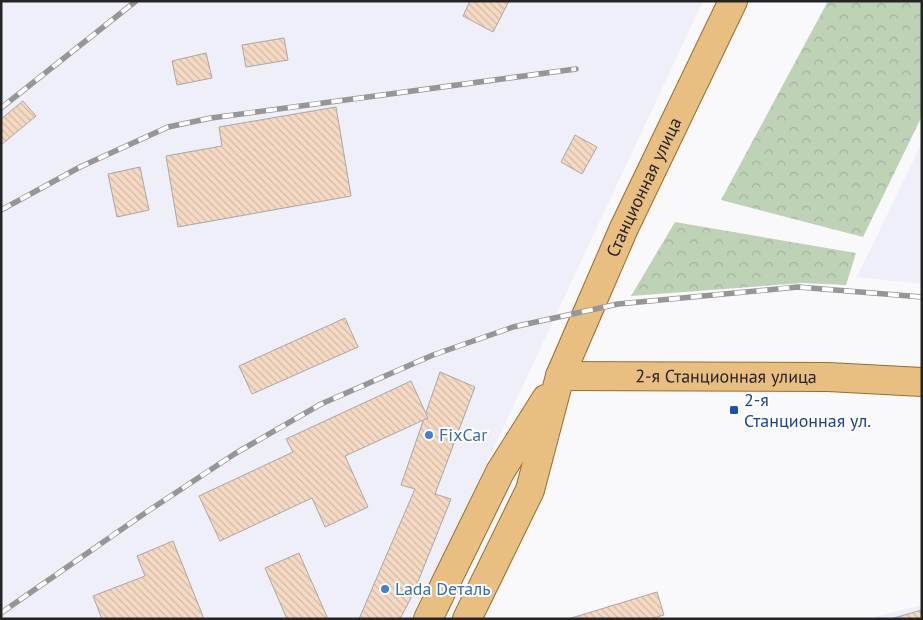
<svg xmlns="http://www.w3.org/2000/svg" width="923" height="620" font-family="'PT Sans',sans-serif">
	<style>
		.built { fill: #eeeff9 }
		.forest { fill: url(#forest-crowns) }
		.building { fill: url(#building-back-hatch); stroke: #a9a7a5 }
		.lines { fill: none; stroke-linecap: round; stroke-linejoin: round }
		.primary-casing { stroke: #996d2a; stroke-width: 30 }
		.primary { stroke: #e8bf80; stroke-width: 28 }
		.rail-casing { stroke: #969697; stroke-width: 5.5 }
		.rail { stroke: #fff; stroke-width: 4; stroke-dasharray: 11; stroke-linecap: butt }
		.transit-dot { fill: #1a4fb4; stroke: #fff; stroke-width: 2 }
		.shop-dot { fill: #3f7fe0; stroke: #fff; stroke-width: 2 }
		.labels { text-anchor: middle; stroke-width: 4; stroke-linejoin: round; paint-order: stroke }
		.street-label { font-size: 18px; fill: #242425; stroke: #fff }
		.transit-label { font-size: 18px; fill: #164399; stroke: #fff; text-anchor: start }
		.shop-label { font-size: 18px; fill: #366cbe; stroke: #fff; text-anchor: start }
	</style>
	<defs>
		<pattern id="forest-crowns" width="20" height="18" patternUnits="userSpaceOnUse" patternTransform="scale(1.25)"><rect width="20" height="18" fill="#bed2b6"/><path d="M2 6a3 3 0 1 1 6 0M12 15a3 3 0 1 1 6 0" fill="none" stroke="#a3b49c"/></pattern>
		<pattern id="building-back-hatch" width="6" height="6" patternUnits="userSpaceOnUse" patternTransform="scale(1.25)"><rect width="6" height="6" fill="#f5d9c2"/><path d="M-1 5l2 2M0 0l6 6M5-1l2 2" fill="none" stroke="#d2baa7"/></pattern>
	</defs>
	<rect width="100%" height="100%" fill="#f9f9fb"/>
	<g class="built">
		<polygon points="1,1 703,1 443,556 410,619 1,619"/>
		<polygon points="922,143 922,284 857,277"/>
		<polygon points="922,605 922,619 867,619"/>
	</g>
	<g class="forest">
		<polygon points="828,1 922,1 922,116 863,237 721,200"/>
		<polygon points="675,222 856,253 846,285 802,283 631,296"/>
	</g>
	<g class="building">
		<polygon points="470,1 509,1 493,32 463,16"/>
		<polygon points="284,38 288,60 246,67 242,45"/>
		<polygon points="206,53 212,78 177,85 172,61"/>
		<polygon points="23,101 36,116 1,145 1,119"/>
		<polygon points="336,107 351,196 178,227 166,156 222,146 219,127"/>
		<polygon points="575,135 597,147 582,174 561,162"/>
		<polygon points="140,167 149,210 117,217 108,174"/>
		<polygon points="345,318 358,347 252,394 239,366"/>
		<polygon points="440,372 475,387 435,494 451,499 413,594 400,619 359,619 415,489 401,485"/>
		<polygon points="411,381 428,418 345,456 368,507 325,527 312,498 220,541 199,496 293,452 286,439"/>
		<polygon points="173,541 204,619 102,619 93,596 145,576 137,556"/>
		<polygon points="299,553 327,617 324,619 287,619 265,568"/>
		<polygon points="657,592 664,615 650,619 568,619"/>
		<polygon points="922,610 922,619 890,619"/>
	</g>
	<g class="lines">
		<defs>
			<g id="primary">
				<path id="s1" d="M560,376l268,1 94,5"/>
				<polyline points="428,619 500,472 546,399"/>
				<path id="s2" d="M467,619l63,-129 30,-114 29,-67 35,-81 109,-227"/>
			</g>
		</defs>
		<use href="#primary" class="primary-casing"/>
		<use href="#primary" class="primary"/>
		<defs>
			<g id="rail">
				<polyline points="1,108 136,1"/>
				<polyline points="1,210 80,167 168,127 211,118 576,69"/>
				<polyline points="1,613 148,511 236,453 321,404 433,355 513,327 618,304 798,287 922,297"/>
			</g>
		</defs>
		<use href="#rail" class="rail-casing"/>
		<use href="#rail" class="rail"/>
	</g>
	<rect class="transit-dot" x="729" y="405" width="10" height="10" rx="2.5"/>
	<g class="shop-dot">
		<circle cx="429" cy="435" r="5"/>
		<circle cx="385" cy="589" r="5"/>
	</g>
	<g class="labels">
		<g class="street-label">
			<text dy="6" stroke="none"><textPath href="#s2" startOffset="468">Станционная улица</textPath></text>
			<text dy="6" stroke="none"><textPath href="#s1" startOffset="166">2-я Станционная улица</textPath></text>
		</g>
		<g class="transit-label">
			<text x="744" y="406">2-я<tspan x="744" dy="21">Станционная ул.</tspan></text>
		</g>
		<g class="shop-label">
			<text x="439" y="441">FixCar</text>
			<text x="395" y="595">Lada Dеталь</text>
		</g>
	</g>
	<rect width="923" height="620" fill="none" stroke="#242425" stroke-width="5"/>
</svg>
